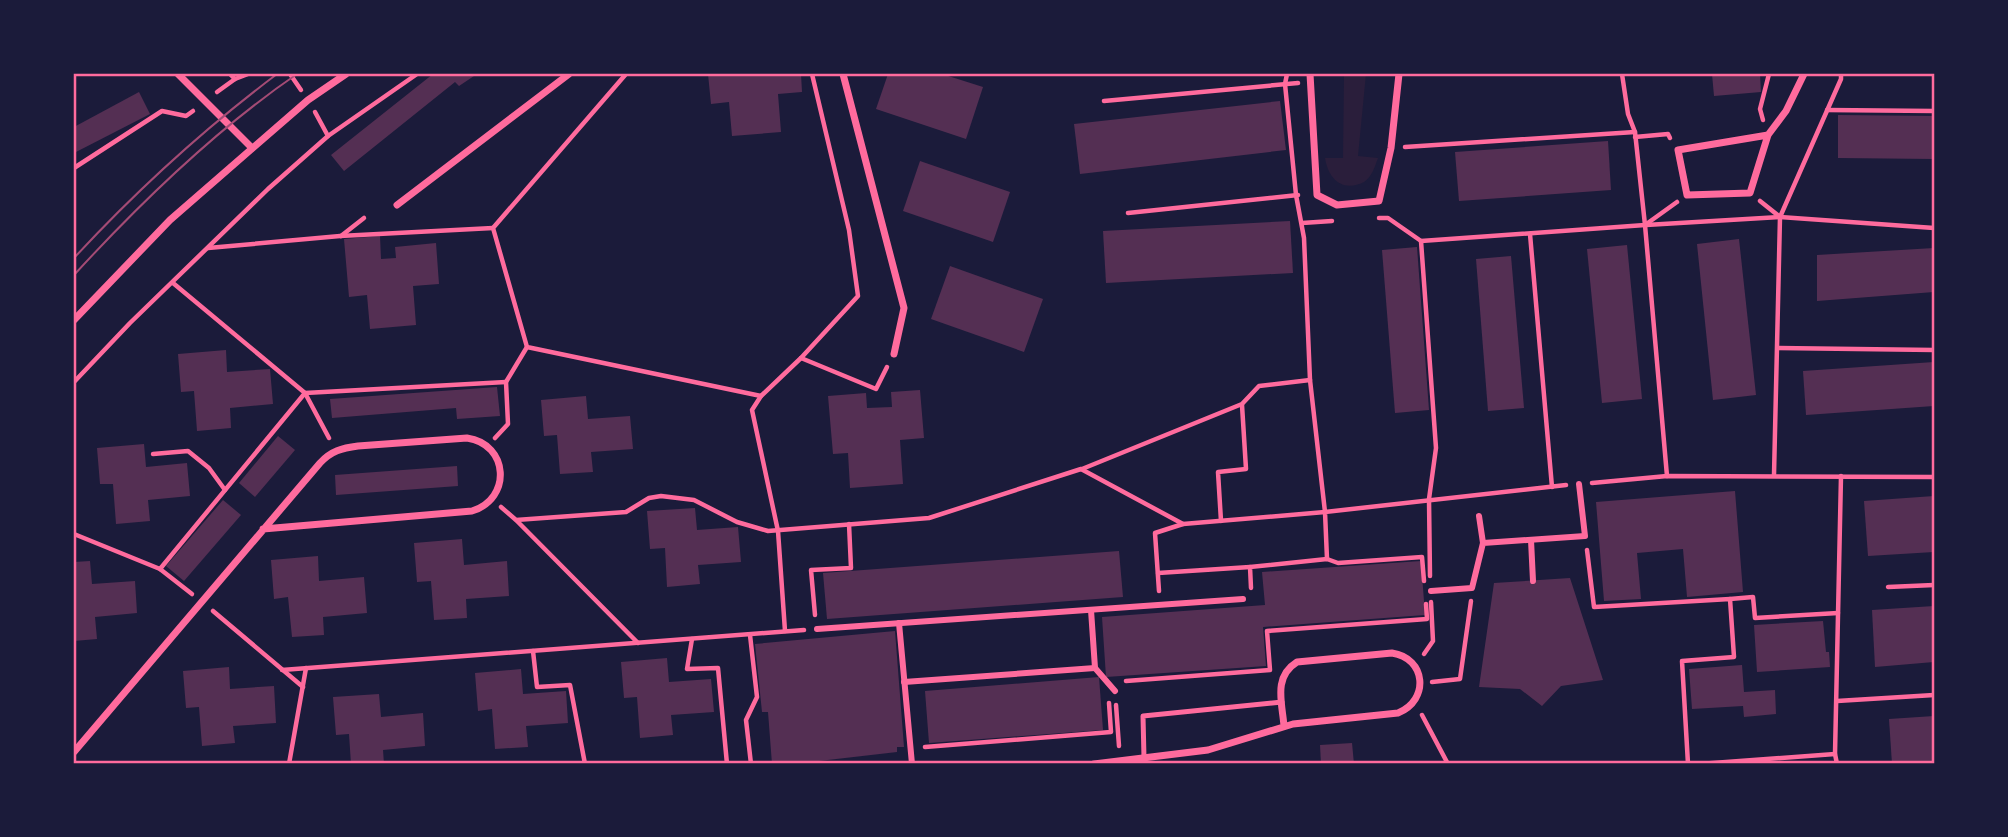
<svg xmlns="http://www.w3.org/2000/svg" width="2008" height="837" font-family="Poppins,sans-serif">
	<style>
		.green { fill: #2a1e3b }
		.building { fill: #542f53 }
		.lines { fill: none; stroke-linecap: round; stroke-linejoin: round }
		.path { stroke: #ff6b9d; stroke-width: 4.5 }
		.service { stroke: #ff6b9d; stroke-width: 5 }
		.pedestrian { stroke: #ff6b9d; stroke-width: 6 }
		.minor { stroke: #ff6b9d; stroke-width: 7 }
		.tram { stroke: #a44b75; stroke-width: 2 }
		.neatline { fill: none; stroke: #ff6b9d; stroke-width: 2.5 }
	</style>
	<rect width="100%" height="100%" fill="#1b1b3a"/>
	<path class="green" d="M1344,74h22l-8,82 20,2c-3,8 -6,19 -14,24 -22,11 -36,-4 -39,-24h18z"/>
	<g class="building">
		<polygon points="433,74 477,74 459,86 455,82 344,171 331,155"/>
		<polygon points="708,74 801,74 802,92 778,94 781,132 732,136 729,102 711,104"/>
		<polygon points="888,74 942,74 983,87 966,139 876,109"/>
		<polygon points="1712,74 1760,74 1761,92 1714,96"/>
		<polygon points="139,92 150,114 76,152 74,147 74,127"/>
		<polygon points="1280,101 1286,150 1080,174 1074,124"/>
		<polygon points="1838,115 1934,116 1934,159 1838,158"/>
		<polygon points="1608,141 1611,190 1459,201 1455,152"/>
		<polygon points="920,161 1010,192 993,242 903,211"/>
		<polygon points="1290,221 1293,273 1106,283 1103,231"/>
		<polygon points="380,236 381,259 396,258 395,247 436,243 439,284 413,286 416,325 370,329 367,295 349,297 344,239"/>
		<polygon points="1739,239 1756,395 1713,400 1697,244"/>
		<polygon points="1627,245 1642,399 1602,403 1587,249"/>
		<polygon points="1417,247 1429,410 1395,413 1382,250"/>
		<polygon points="1934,248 1934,292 1817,301 1817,255"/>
		<polygon points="1511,256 1524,408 1488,411 1476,259"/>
		<polygon points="950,266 1043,299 1024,352 931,319"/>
		<polygon points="226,350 227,372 270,369 273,404 230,408 231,428 197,431 194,391 181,392 178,354"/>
		<polygon points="1934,362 1934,406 1806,415 1803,371"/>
		<polygon points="497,387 500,416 457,419 456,408 332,418 330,399"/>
		<polygon points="920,390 924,438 900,440 903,484 850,488 848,453 833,454 828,396 866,393 867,408 892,407 891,392"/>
		<polygon points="586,396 588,419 630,416 633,449 591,452 593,472 560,474 557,435 544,436 541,400"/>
		<polygon points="278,436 295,450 255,497 239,483"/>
		<polygon points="144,444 146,467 187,463 190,496 148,500 150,521 116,524 113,484 100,484 97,448"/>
		<polygon points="457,466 458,486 336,495 335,475"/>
		<polygon points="1735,491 1743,592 1687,597 1683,549 1637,553 1641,599 1604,601 1596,502"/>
		<polygon points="1934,496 1934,552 1868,556 1864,501"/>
		<polygon points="223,500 241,515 184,581 166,566"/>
		<polygon points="695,508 697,530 738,527 741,562 698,565 700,584 667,587 665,548 650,549 647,511"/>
		<polygon points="462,539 464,565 507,561 509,596 466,599 467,618 434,620 431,581 417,582 414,543"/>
		<polygon points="1119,551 1123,597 827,619 823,573"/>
		<polygon points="318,556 319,581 364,577 367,613 323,617 324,635 292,637 288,597 274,599 271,560"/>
		<polygon points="90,561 92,584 135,581 137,613 95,617 97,639 74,641 74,562"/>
		<polygon points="1421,561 1425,615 1263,627 1266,666 1106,677 1102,617 1265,605 1262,572"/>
		<polygon points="1570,578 1603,680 1561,686 1542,706 1520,689 1479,687 1494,583"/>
		<polygon points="1934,606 1934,662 1875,667 1872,610"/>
		<polygon points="1823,621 1826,652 1829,652 1830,667 1757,672 1754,625"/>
		<polygon points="895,631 904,747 897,747 897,752 793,764 772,764 768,712 762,712 755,644"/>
		<polygon points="667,658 669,682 711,679 714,712 671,715 673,735 640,738 637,697 624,698 621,662"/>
		<polygon points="1742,665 1744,692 1775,690 1776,714 1744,717 1743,706 1692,709 1689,669"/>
		<polygon points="229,667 230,689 274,686 276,723 233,726 235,743 202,746 199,707 186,708 183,671"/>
		<polygon points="521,669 523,694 566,691 568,723 526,726 528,747 495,749 492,709 478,711 475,673"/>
		<polygon points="1099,677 1103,730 929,743 925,691"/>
		<polygon points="379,694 381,717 423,713 425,746 383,750 384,764 351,764 349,734 336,735 333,697"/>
		<polygon points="1934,716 1934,764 1892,764 1889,719"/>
		<polygon points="1352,743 1354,764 1321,764 1320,745"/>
	</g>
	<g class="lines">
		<g class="path">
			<polyline points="230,74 235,79"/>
			<polyline points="290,74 301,90"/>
			<polyline points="626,74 493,228 527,347 761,396"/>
			<polyline points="1622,74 1628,114 1635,132 1645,225 1667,476"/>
			<polyline points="217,92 235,79 248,74"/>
			<polyline points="1104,101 1298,83"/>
			<polyline points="1827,110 1934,111"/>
			<polyline points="315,112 328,136"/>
			<polyline points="1763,120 1760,109 1769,74"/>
			<polyline points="1635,137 1668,134 1670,138"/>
			<polyline points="1405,147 1635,132"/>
			<polyline points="74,168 162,111 186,116 193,111"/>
			<polyline points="1760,201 1780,217 1934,228"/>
			<polyline points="1128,213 1298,195"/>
			<polyline points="1379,218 1388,218 1421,241 1645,225 1677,202"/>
			<polyline points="1302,223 1332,221"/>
			<polyline points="1646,225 1780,217"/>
			<polyline points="1530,234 1552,487"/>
			<polyline points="341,236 364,218"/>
			<polyline points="1421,241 1436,448 1429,499 1430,576"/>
			<polyline points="208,248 340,236 493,228"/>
			<polyline points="173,283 305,393 329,438"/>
			<polyline points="1778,348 1934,350"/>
			<polyline points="801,358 876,389 887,367"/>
			<polyline points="74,382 130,323 268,189 328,136 417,74"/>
			<polyline points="495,438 508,424 506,382 527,347"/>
			<polyline points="153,454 188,451 209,468 225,490"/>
			<polyline points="1082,469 1242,404 1259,386 1310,380"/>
			<polyline points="1774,475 1780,217 1841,79 1841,74"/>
			<polyline points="1592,483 1667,476 1934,477"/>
			<polyline points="501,507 516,520 626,512 649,498 661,496 694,500 737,522 768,531 929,518 1081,469 1183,524"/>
			<polyline points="517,521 638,643"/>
			<polyline points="1221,521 1218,472 1246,469 1242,405"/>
			<polyline points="74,534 160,569 192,594"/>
			<polyline points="1587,550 1594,607 1730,599 1734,657 1682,661 1688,764"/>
			<polyline points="1327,559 1325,512 1566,485"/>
			<polyline points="160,569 305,393 506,382"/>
			<polyline points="1158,573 1250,567"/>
			<polyline points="1888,587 1934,585"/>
			<polyline points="1251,588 1250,567 1327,559 1338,563 1422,557 1424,581"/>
			<polyline points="1159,591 1155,533 1183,524 1325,512 1310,380 1304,238 1296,195 1285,84 1287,74"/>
			<polyline points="1730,599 1753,597 1755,618 1838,613"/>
			<polyline points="213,611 303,687"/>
			<polyline points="815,615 811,570 851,568 849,524"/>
			<polyline points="785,631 778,531 752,410 761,396 801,358 858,296 849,230 812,74"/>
			<polyline points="750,635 757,697 746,720 751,764"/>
			<polyline points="692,639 687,669 718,668 727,764"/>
			<polyline points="533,651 537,687 570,685 585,764"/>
			<polyline points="1424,654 1433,641 1431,602"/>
			<polyline points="282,670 804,630"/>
			<polyline points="1126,681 1270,670 1267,631 1427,619 1426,604"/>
			<polyline points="1432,682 1460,679 1471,601"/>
			<polyline points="1837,701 1934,695"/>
			<polyline points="1116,705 1119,746"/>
			<polyline points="1422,715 1448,764"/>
			<polyline points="925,747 1111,732 1109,703"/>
			<polyline points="289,764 306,668"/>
			<polyline points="1699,764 1835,754"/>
			<polyline points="1837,764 1835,754 1841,476"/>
		</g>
		<polyline class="service" points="1144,758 1143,716 1282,702"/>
		<g class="pedestrian">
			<polyline points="1479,516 1483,543"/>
			<polyline points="1531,540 1533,581"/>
			<polyline points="1431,591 1472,588 1483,543 1585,536 1579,484"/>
			<polyline points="1091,610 1095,668 1115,691"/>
			<polyline points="899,623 912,764"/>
			<polyline points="817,629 1243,599"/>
			<polyline points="904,682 1095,668"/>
		</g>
		<g class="minor">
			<polyline points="178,74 252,148"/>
			<polyline points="843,74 904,308 894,354"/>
			<polyline points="1310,74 1317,195 1337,205 1379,201 1391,148 1399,74"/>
			<polyline points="1768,135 1678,150 1687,195 1750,193 1768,135 1786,111 1804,74"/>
			<polyline points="397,205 569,74"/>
			<polyline points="74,320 170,220 308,100 346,74"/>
			<path d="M74,752l246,-289c11,-12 22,-15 38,-17l109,-8c42,6 45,61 5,73l-209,18"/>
			<path d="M1094,764l114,-14 85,-26 105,-11c32,-13 28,-55 -6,-60l-95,9c-24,15 -15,40 -13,64"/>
		</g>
		<g class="tram">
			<path d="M74,258c62,-67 130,-129 203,-184"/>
			<path d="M74,275c67,-73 141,-145 223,-201"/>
		</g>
	</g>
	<rect width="2008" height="837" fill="none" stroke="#1b1b3a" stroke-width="150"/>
	<rect x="75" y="75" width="1858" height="687" class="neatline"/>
</svg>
